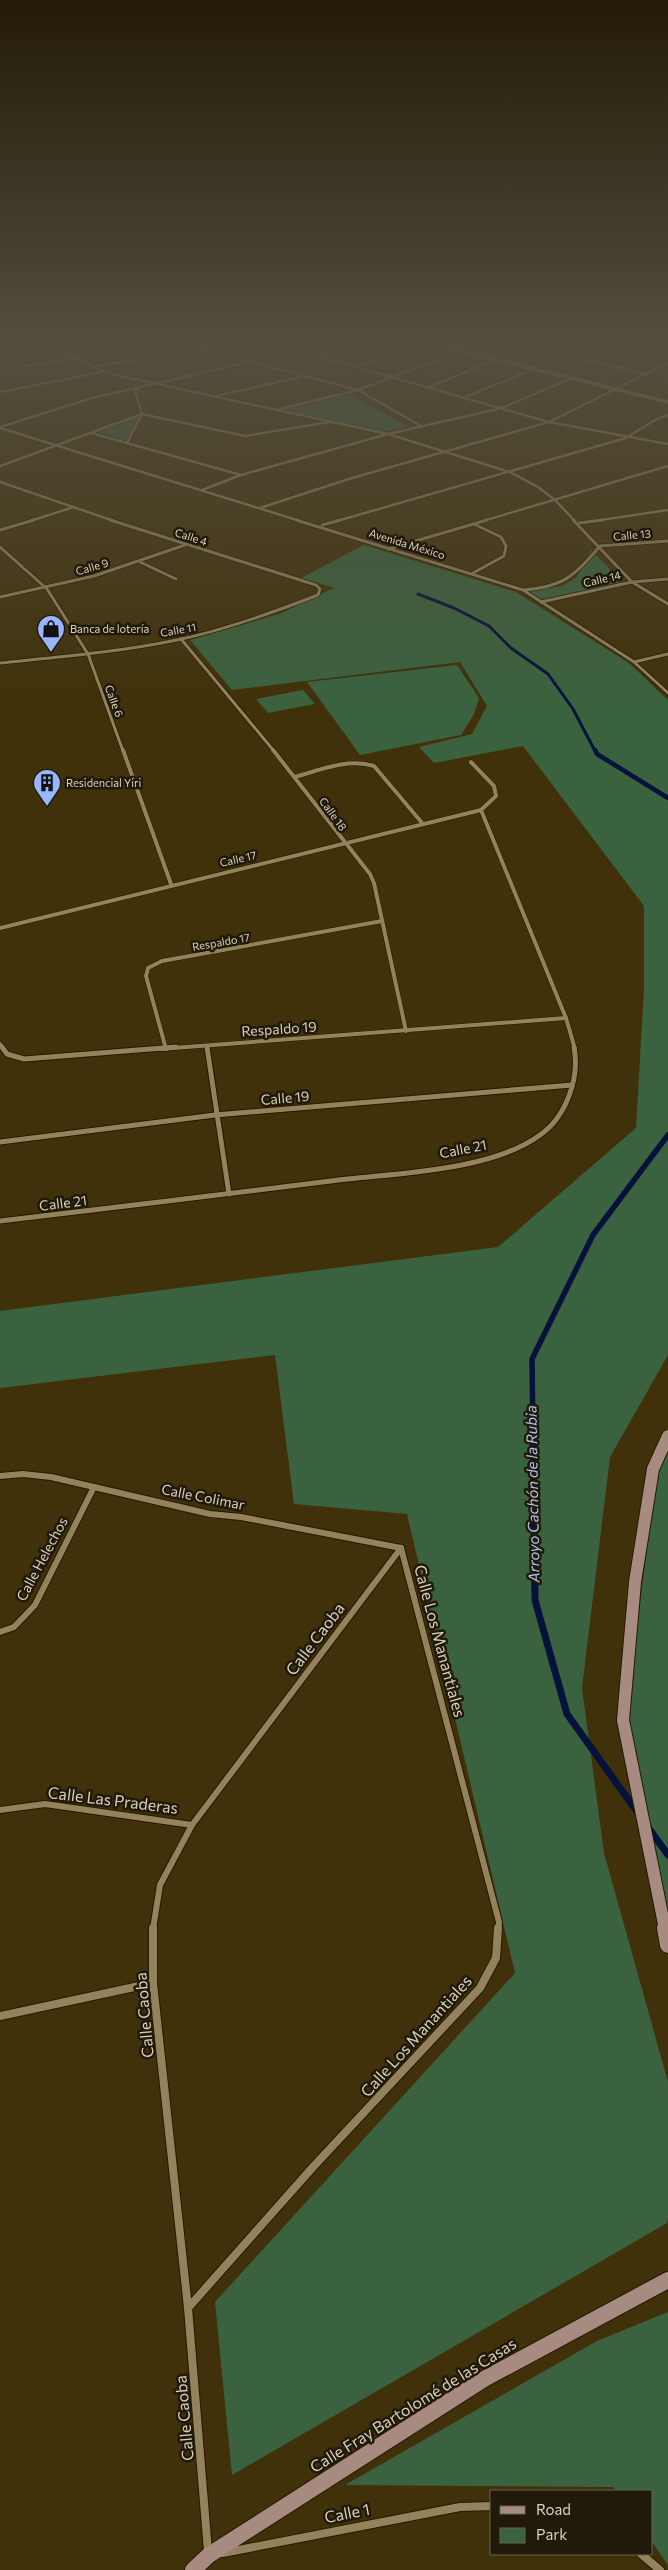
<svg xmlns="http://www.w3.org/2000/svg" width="668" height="2570" font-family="Commissioner,sans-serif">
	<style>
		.green { fill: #3b623e }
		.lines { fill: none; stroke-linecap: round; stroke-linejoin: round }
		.stream-far3 { stroke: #06113c; stroke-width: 3 }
		.stream-far2 { stroke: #06113c; stroke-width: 4.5 }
		.stream-far1 { stroke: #06113c; stroke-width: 5.5 }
		.stream { stroke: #06113c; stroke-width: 7 }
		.minor-far5-casing { stroke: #241900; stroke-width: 3 }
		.minor-far4-casing { stroke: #241900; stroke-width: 4.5 }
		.minor-far3-casing { stroke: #241900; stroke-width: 5 }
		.minor-far2-casing { stroke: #241900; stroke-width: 7 }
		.minor-far1-casing { stroke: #241900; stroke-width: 8 }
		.minor-casing { stroke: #241900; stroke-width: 10 }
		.tertiary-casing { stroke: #241900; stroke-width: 4.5 }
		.secondary-far1-casing { stroke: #241900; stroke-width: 14 }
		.secondary-casing { stroke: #241900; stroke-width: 18 }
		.minor-far5 { stroke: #93825b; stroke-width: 2.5 }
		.minor-far4 { stroke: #93825b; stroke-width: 3 }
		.minor-far3 { stroke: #93825b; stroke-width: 4 }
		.minor-far2 { stroke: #93825b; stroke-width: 5 }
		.minor-far1 { stroke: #93825b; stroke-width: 6 }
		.minor { stroke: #93825b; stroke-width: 8 }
		.tertiary { stroke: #93825b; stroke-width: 4 }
		.secondary-far1 { stroke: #a78b80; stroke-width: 12 }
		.secondary { stroke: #a78b80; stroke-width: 16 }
		.labels { text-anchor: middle; stroke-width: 5; stroke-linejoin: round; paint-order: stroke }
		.far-street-label { font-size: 11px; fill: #dad1bd; stroke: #211a0a }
		.far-poi-label { font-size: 11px; fill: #dad1bd; stroke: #211a0a; text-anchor: start }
		.street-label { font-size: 14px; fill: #dad1bd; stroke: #211a0a }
		.water-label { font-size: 15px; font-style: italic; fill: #afc3f1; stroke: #211a0a }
		.near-street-label { font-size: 16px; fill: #dad1bd; stroke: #211a0a }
	</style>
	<rect width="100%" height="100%" fill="#40310a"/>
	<g class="green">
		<polygon points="348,393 408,427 378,433 278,411"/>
		<polygon points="138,417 129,441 97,432"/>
		<polygon points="364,545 516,592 629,663 668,700 668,1355 610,1457 582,1688 604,1853 668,2082 668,2218 667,2223 232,2475 215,2302 515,1973 407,1514 294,1504 275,1355 0,1388 0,1311 498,1247 636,1128 644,988 644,906 523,746 434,763 419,747 472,734 487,706 460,662 232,690 190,640 279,614 334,588 301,578"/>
		<polygon points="591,550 622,582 541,601 521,591 562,586 577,577"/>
		<polygon points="457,665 479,698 474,714 461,735 360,755 307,682"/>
		<polygon points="303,690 315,704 268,713 256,699"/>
		<polygon points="668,1449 668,1916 625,1726 656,1474"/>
		<polygon points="668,2312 668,2565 652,2542 652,2491 616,2491 613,2487 345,2485 597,2341"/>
	</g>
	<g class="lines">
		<polyline class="stream-far3" points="418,594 454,608 489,626 511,648 548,674 573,709 595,751"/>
		<polyline class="stream-far2" points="595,750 597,754 668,798"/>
		<polyline class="stream-far1" points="533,1433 532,1359 593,1235 668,1135"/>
		<g class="stream">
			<polyline points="533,1432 535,1600 567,1714 638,1813"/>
			<polyline points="648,1827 668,1855"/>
		</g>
		<defs>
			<g id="minor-far5">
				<polyline points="34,342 111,374 388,434 510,472 538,487 555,500 575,521"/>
				<polyline points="268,342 549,422 668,444"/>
				<polyline points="511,342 646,374"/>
				<polyline points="612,342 626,345"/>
				<polyline points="199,348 358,390 421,426"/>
				<polyline points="289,348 305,342"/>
				<polyline points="0,353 40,346"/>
				<polyline points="323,357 365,342"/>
				<polyline points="592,361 633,342"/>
				<polyline points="357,366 427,342"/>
				<polyline points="21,367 174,342"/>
				<polyline points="93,367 233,342"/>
				<polyline points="430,387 497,359"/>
				<polyline points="0,392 103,372"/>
				<polyline points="216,396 300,377"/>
				<polyline points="465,397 534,369"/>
				<polyline points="279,409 358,390 462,351"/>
				<polyline points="0,427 92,398 249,362"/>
				<polyline points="0,428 300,521"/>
				<polyline points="91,433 241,475"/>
				<polyline points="127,443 142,414 135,391 139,388"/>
				<polyline points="0,466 142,414 245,436 330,422"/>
				<polyline points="0,482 114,521"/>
				<polyline points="202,490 241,475 388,434 502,408 572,378"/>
				<polyline points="260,508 352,478 549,422 668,363"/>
				<polyline points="30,521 74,507"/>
				<polyline points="337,521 626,438 655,420 668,415"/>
				<polyline points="483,521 668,466"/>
				<polyline points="594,521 668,510"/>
			</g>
			<g id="minor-far4">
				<polyline points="296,520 523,590 634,662 668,693"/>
				<polyline points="573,520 632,582 668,604"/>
				<polyline points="579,523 603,520"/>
				<polyline points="322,525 341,520"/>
				<polyline points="0,530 34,520"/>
				<polyline points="0,547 47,589 88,654 123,751"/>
				<polyline points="388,549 487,520"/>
				<polyline points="140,562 176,579"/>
				<polyline points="473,573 504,556 506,546 501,537 474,524"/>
				<path d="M523,590c40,-3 52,-14 77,-44l68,-5"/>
				<polyline points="0,597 94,576 185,545"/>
				<polyline points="541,602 632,582 668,579"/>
				<polyline points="181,639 274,751"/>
				<polyline points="634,662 668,654"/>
				<path d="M0,663c59,-6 119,-11 177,-23 48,-10 95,-27 141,-45l2,-6 -4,-4 -206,-65"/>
			</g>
			<g id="minor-far3">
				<polyline points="123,750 171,884"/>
				<polyline points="273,750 370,874 374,883 406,1031"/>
				<path d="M295,777c25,-7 53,-19 79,-11l49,58"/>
				<polyline points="481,810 566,1018 575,1049"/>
				<polyline points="0,928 481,810 496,796 494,786 471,762"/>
				<polyline points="0,1044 3,1049"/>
				<polyline points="207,1046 207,1049"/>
				<polyline points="160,1049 566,1018"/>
				<polyline points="166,1049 146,976 148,968 162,961 382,921"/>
			</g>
			<g id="minor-far2">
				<polyline points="2,1047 7,1054 24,1059 176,1047"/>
				<polyline points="207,1047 229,1194"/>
				<polyline points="0,1142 215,1115 572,1085"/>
				<path d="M0,1221c110,-13 221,-26 331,-40 61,-8 159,-9 209,-46 26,-18 40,-57 34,-88"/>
			</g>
			<g id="minor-far1">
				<polyline points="0,1476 23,1474 51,1477 210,1514 241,1517 401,1548"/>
				<polyline points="401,1548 499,1922 498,1929"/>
				<polyline points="0,1632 14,1627 35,1605 94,1487"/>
				<polyline points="0,1810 45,1804 192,1825"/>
				<polyline points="153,1929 160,1885 192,1825 401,1548"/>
			</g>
			<g id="minor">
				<polyline points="153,1928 153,1983 188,2308 208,2551"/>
				<polyline points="0,2016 153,1983"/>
				<polyline points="188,2308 313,2167 480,1988 496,1958 498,1928"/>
				<polyline points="223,2553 460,2507 492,2506"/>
				<polyline points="641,2554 660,2570"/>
			</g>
			<polyline id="tertiary" points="424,342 668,402"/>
			<polyline id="secondary-far1" points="665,1929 623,1720 635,1582 653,1469 668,1436"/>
			<g id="secondary">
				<polyline points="665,1928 668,1945"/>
				<polyline points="193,2570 209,2555 484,2379 668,2280"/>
			</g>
		</defs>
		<use href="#minor-far5" class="minor-far5-casing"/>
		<use href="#minor-far4" class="minor-far4-casing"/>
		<use href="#minor-far3" class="minor-far3-casing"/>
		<use href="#minor-far2" class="minor-far2-casing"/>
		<use href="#minor-far1" class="minor-far1-casing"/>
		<use href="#minor" class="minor-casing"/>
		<use href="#tertiary" class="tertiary-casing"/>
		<use href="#secondary-far1" class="secondary-far1-casing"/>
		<use href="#secondary" class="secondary-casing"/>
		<use href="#minor-far5" class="minor-far5"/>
		<use href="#minor-far4" class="minor-far4"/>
		<use href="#minor-far3" class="minor-far3"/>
		<use href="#minor-far2" class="minor-far2"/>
		<use href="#minor-far1" class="minor-far1"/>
		<use href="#minor" class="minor"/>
		<use href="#tertiary" class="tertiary"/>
		<use href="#secondary-far1" class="secondary-far1"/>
		<use href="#secondary" class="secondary"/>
	</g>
	<linearGradient id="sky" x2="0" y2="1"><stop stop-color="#231b06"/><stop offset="0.49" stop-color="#534e3e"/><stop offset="1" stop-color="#534e3e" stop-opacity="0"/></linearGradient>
	<rect width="668" height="702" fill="url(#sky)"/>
	<defs>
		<symbol id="shop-pin" viewBox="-11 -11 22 30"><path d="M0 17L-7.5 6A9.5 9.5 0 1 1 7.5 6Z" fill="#97b6fd" stroke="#211a0a"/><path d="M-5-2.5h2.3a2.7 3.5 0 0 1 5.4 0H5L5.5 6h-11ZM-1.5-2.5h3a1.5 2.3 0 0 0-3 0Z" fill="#111"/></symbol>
		<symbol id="building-pin" viewBox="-11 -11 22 30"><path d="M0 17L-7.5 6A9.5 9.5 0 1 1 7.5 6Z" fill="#97b6fd" stroke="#211a0a"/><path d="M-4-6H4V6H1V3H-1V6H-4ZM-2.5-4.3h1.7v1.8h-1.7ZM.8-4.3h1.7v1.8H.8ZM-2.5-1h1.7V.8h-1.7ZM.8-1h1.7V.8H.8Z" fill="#111"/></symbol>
	</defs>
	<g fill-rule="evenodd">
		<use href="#shop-pin" x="35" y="613" width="32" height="43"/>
		<use href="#building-pin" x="31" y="767" width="32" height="43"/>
	</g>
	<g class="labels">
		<g class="far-street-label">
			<text transform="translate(632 535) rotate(-5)" y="4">Calle 13</text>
			<text transform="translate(191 537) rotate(18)" y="4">Calle 4</text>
			<text transform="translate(407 544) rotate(17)" y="4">Avenida México</text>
			<text transform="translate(92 567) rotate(-16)" y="4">Calle 9</text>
			<text transform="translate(602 579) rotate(-13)" y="4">Calle 14</text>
			<text transform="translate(178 630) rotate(-10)" y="4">Calle 11</text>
			<text transform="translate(114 701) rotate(70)" y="4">Calle 6</text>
			<text transform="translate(333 814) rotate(54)" y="4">Calle 18</text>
			<text transform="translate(238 859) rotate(-13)" y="4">Calle 17</text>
			<text transform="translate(221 942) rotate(-10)" y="4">Respaldo 17</text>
		</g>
		<g class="far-poi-label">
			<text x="70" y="633">Banca de lotería</text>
			<text x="66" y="787">Residencial Yiri</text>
		</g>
		<g class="street-label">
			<text transform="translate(279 1029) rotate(-4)" y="5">Respaldo 19</text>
			<text transform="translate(285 1098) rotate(-5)" y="5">Calle 19</text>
			<text transform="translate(463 1149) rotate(-11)" y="5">Calle 21</text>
			<text transform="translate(63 1203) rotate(-7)" y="5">Calle 21</text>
			<text transform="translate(203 1497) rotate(11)" y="5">Calle Colimar</text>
			<text transform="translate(42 1559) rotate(-62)" y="5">Calle Helechos</text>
		</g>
		<g class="water-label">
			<text transform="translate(533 1494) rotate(-91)" y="5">Arroyo Cachón de la Rubia</text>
		</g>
		<g class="near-street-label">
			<text transform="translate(315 1639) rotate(-53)" y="6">Calle Caoba</text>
			<text transform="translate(440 1641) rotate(75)" y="6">Calle Los Manantiales</text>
			<text transform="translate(113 1800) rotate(7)" y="6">Calle Las Praderas</text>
			<text transform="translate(144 2015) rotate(-95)" y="6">Calle Caoba</text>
			<text transform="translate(416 2036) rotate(-48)" y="6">Calle Los Manantiales</text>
			<text transform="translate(413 2405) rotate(-32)" y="6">Calle Fray Bartolomé de las Casas</text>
			<text transform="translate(184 2418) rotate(-95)" y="6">Calle Caoba</text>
			<text transform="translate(347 2513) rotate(-11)" y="6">Calle 1</text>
		</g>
	</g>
	<rect x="490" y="2490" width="162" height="65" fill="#211a0a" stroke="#6b6352"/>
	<rect x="500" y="2506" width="25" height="8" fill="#a78b80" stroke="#6b6352"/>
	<text x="536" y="2515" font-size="15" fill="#dad1bd">Road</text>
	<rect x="500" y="2528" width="25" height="15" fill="#3b623e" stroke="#6b6352"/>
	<text x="536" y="2540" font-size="15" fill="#dad1bd">Park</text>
</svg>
